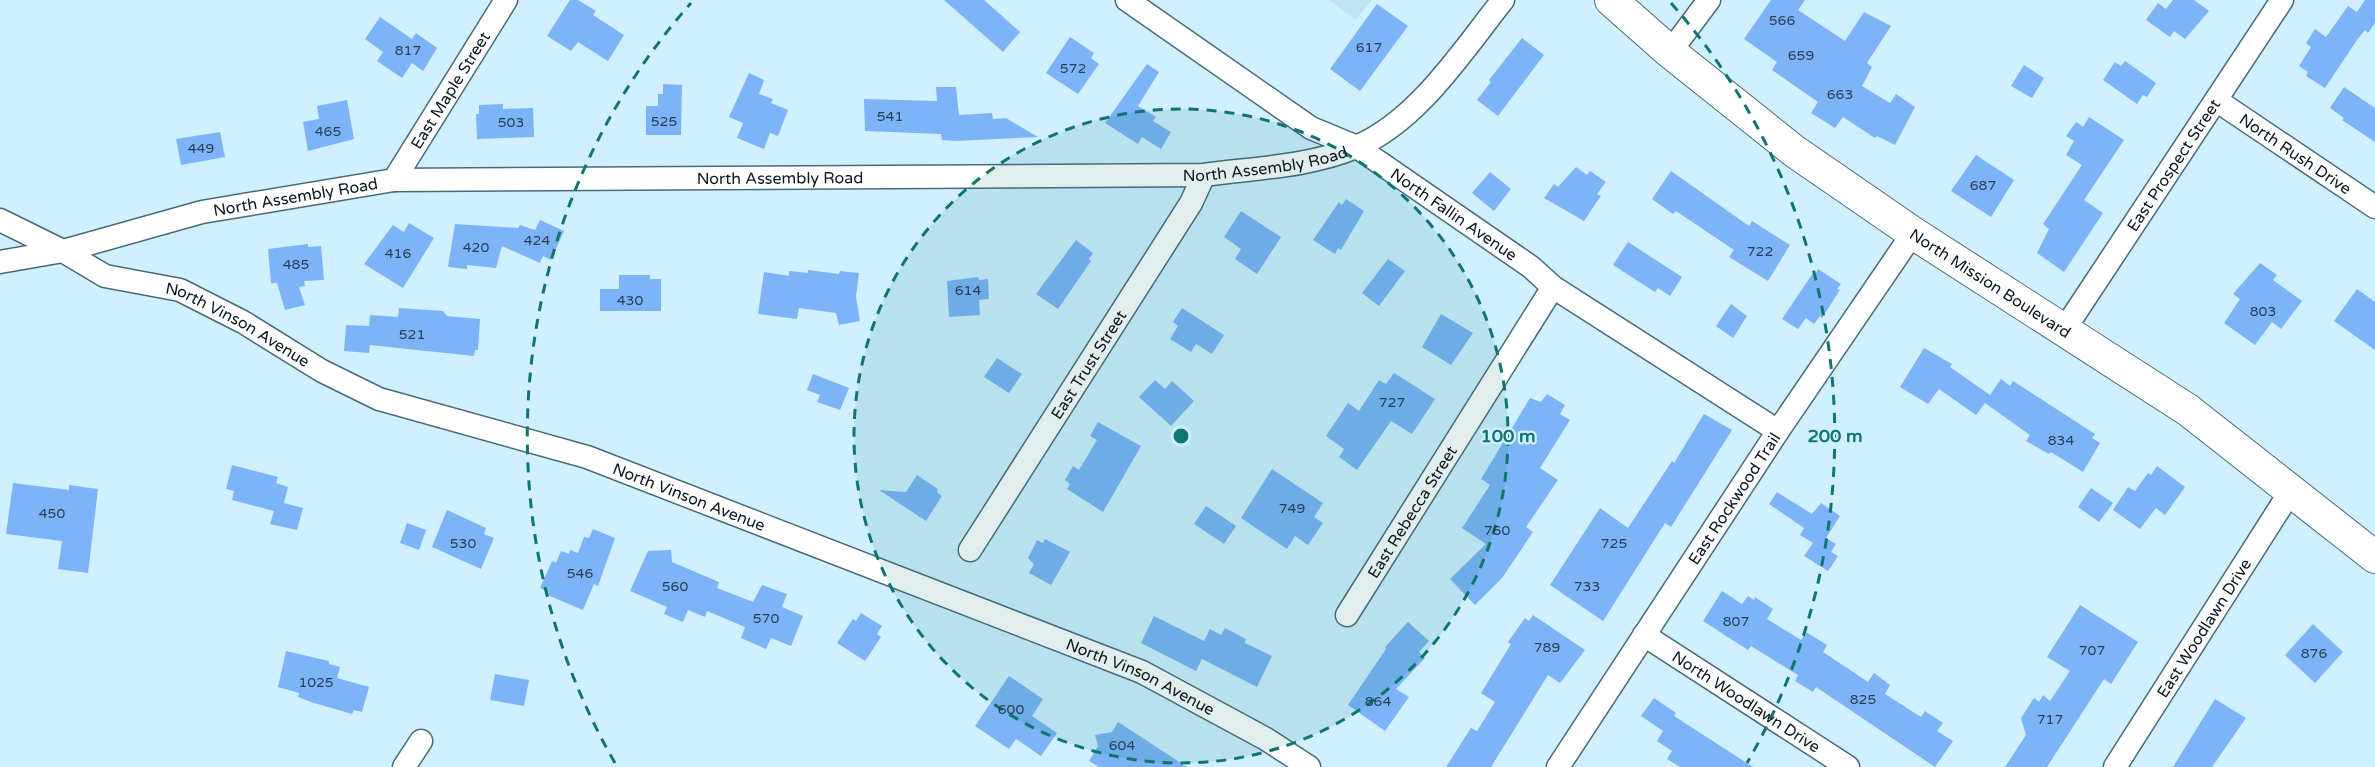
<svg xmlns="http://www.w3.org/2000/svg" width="2375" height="767" font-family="'Varela Round',sans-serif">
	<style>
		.built { fill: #bee4f6 }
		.building { fill: #7cb4f7 }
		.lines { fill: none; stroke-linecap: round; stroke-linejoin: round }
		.minor-casing { stroke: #486b7b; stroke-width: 25 }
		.secondary-casing { stroke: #486b7b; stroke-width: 34 }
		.minor { stroke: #fff; stroke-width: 22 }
		.secondary { stroke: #fff; stroke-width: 32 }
		.ring { fill: none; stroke: #0f766e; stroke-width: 3; stroke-dasharray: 10 8 }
		.labels { text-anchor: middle; stroke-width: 4.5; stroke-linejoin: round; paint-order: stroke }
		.number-label { font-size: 14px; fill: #263f55 }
		.street-label { font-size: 16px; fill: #09181f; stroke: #d1f0ff }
		.centre { fill: #0f766e; stroke: #d1f0ff; stroke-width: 3 }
		.ring-label { font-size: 18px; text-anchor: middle; font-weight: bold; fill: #0f766e; stroke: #d1f0ff; stroke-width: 4.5; stroke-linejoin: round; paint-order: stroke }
	</style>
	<rect width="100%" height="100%" fill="#d1f0ff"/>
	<polygon class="built" points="1329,0 1372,0 1355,20"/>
	<g class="building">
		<polygon points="570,0 578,0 596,11 593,15 624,35 608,61 578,42 571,51 547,36"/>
		<polygon points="944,0 984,0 1020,32 1003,52"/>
		<polygon points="1771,0 1805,0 1798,10 1845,41 1864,12 1891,26 1867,63 1872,67 1862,86 1890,103 1896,94 1915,107 1895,145 1877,136 1875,138 1843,117 1835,128 1811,113 1818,102 1772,70 1777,62 1744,39"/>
		<polygon points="2173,0 2194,0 2209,11 2185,39 2174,31 2170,37 2146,20 2158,3 2166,9"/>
		<polygon points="2365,0 2375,0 2375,23 2368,33 2365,30 2357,40 2325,88 2306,76 2308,72 2299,66 2311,47 2306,43 2315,29 2326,37 2348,6 2357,12"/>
		<polygon points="1377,4 1408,26 1360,91 1330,69"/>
		<polygon points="380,17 412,39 416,33 437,48 423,71 412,63 402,78 377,61 383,52 365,39"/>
		<polygon points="1070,37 1094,53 1091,58 1099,64 1078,94 1046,73"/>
		<polygon points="1522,38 1544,55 1498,116 1477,100 1491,82 1489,80"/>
		<polygon points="2125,61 2156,83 2147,97 2143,95 2137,104 2103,80 2115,62 2121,66"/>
		<polygon points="1147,64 1159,72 1138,106 1156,117 1153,121 1171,132 1161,149 1142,137 1138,144 1105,123"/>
		<polygon points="2024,65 2044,78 2032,98 2011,86"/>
		<polygon points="749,73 764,80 759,94 773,99 771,103 788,110 778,136 770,133 764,149 737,138 743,123 729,117"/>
		<polygon points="663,84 682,85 681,135 646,135 646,106 658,106 658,94 663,94"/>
		<polygon points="936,87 956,87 959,115 992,113 993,119 1006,118 1038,137 956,141 942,140 941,134 865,131 864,99 937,101"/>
		<polygon points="2344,87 2375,108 2375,142 2342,120 2344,118 2330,108"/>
		<polygon points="347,100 354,139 308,151 303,122 319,119 317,106"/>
		<polygon points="503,104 503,109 533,108 534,137 477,139 476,114 479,114 479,105"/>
		<polygon points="2089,117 2124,140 2084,200 2103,213 2064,272 2037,253 2049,229 2043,224 2082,165 2066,155 2074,141 2066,136 2076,122 2083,127"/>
		<polygon points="220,132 225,157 181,165 176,139"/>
		<polygon points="1976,155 2014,180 1991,217 1951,191"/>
		<polygon points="1576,167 1587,175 1590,171 1606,182 1597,194 1601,196 1598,200 1584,221 1544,198 1554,184 1558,187"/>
		<polygon points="1671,171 1749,226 1752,221 1790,245 1768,281 1729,257 1734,250 1676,211 1673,214 1652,199"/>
		<polygon points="1490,172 1511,189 1494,211 1472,193"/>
		<polygon points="1346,199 1364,211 1341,250 1338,248 1335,254 1313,240 1339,202 1342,205"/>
		<polygon points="1241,211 1281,237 1257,274 1235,259 1241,249 1224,237"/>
		<polygon points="540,220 564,231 551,260 543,256 540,263 502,246 496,268 467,265 467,269 448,267 455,224 518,228 520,225 535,230"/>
		<polygon points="409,223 434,238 403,288 364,264 393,225 404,232"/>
		<polygon points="1076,240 1093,253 1089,259 1091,261 1058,309 1036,294"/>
		<polygon points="1628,242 1682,277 1670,296 1658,288 1655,292 1613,265"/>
		<polygon points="308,244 308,247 321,246 324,280 304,281 305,286 299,287 305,305 285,310 277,283 271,283 268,249"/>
		<polygon points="1388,259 1405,271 1379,306 1362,293"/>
		<polygon points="2260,263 2277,275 2273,280 2302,301 2281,329 2272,322 2255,345 2224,323 2240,299 2233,294"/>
		<polygon points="1818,269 1841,284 1837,289 1840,290 1822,318 1820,316 1814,324 1806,318 1798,329 1782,319 1813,273 1815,275"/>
		<polygon points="808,270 839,274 840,271 859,273 856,297 860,321 839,325 836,313 799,308 797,319 758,314 764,272 789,276 789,271 808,273"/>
		<polygon points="619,275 650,275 650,279 661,279 661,311 600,311 600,289 619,289"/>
		<polygon points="978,277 979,280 988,279 989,299 979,300 980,315 949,317 947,281"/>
		<polygon points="2357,289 2375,302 2375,350 2334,321"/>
		<polygon points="1731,304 1747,316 1733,338 1716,326"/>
		<polygon points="399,308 443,311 447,316 480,319 478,350 475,350 474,356 370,345 369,353 344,351 346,325 369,326 370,315 398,317"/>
		<polygon points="1182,308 1224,335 1212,354 1196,344 1191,352 1170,339 1178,326 1173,322"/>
		<polygon points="1441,314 1473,333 1451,365 1422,347"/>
		<polygon points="1924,348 1952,364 1950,367 1990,395 2001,379 2010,386 2013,381 2095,434 2092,438 2100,443 2083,472 2051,452 2049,454 2026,441 2030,435 1985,403 1976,415 1939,389 1928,404 1900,387"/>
		<polygon points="997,358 1022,374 1009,393 984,377"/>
		<polygon points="1394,373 1435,399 1412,434 1391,421 1357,470 1339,457 1344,449 1326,436 1348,403 1359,411 1379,380 1386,384"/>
		<polygon points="813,374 849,388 840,410 817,402 820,395 807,390"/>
		<polygon points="1155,380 1165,389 1172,381 1194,401 1171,426 1139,397"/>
		<polygon points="1547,394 1565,405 1560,414 1570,420 1540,468 1558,480 1526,527 1533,532 1502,578 1475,605 1450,579 1486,544 1462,528 1490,485 1481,479 1530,398 1541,402"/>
		<polygon points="1704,414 1732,430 1671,527 1665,523 1603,621 1550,585 1600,508 1628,528 1672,461 1674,463"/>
		<polygon points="1098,422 1141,446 1103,512 1067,489 1070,484 1065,480 1073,466 1079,470 1097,440 1090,436"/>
		<polygon points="232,465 278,477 276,483 288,487 284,503 303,508 297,530 270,524 274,511 232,500 234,491 226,489"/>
		<polygon points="2157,466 2185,487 2165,515 2156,508 2140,529 2113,510 2128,487 2135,491 2148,473 2151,475"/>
		<polygon points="1272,469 1323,503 1314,517 1323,523 1308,545 1295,536 1287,549 1241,518"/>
		<polygon points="917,475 938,489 937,492 942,496 926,521 879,490 906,492"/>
		<polygon points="13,483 69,490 69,485 98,489 88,573 58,569 62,541 6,534"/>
		<polygon points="2091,488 2113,503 2099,522 2078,507"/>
		<polygon points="1777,492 1812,514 1821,503 1840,516 1826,538 1836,544 1831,552 1838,556 1828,571 1804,556 1813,543 1800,535 1804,528 1769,504"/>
		<polygon points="1206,506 1236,526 1224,544 1194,524"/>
		<polygon points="447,510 486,528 484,534 494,538 481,569 432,547"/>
		<polygon points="407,523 426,530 419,550 400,543"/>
		<polygon points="593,529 615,538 598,586 594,584 583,610 545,594 546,591 540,588 552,561 556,563 561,551 569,554 570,550 578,553 584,537 589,538"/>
		<polygon points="1045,539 1070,552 1051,585 1029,573 1034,564 1028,558 1037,540 1043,543"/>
		<polygon points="671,550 672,562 719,582 717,588 753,602 762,585 787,594 782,607 803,616 791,646 771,638 766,649 741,638 745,627 707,611 705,617 688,610 683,622 664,614 667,607 630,591 648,551"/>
		<polygon points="1722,591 1742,604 1748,596 1754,600 1755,597 1773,609 1767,619 1801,640 1806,632 1827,645 1823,652 1868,682 1874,673 1890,685 1885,694 1921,717 1925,711 1943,723 1937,731 1953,741 1935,767 1816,687 1813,692 1795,681 1798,675 1751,646 1748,650 1703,621"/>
		<polygon points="2080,605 2138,642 2111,684 2104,679 2047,767 2005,767 2026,735 2021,718 2034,698 2039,702 2043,695 2050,701 2070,671 2047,657"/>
		<polygon points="861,613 882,626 877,634 881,637 865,661 837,643 853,619 856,621"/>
		<polygon points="1533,615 1585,650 1560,683 1548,675 1491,767 1446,767 1471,728 1477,731 1495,702 1481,693 1511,644 1508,642 1525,618 1529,621"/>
		<polygon points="1154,616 1204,641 1210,629 1221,635 1225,628 1246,639 1245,643 1272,656 1257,687 1202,659 1196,671 1141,643"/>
		<polygon points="1408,622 1429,641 1419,652 1425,658 1396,689 1409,697 1385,731 1348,705 1386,649 1385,647"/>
		<polygon points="2313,624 2343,652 2315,683 2285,655"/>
		<polygon points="286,651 329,661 329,664 340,667 337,678 369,687 362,712 354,710 352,714 311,702 298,697 299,693 278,687"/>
		<polygon points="495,674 529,680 524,706 490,700"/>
		<polygon points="1009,676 1043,699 1032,716 1057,733 1041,756 1016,739 1009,749 975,726"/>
		<polygon points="1654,698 1676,713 1674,716 1753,767 1680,767 1667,759 1672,751 1657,741 1663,731 1641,716"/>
		<polygon points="2215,699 2246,718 2212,767 2173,767"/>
		<polygon points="1118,722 1187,767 1099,767 1089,761 1098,746 1095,735 1112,732"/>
	</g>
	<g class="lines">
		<defs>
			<g id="minor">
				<path id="s1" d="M1127,0l184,128 46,19 174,120 22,20 225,144"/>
				<polyline points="1670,52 1709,0"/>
				<path id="s2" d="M2216,100l159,107"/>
				<path id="s3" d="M394,180l112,-180"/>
				<path id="s4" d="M0,220l63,31 42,25 75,14 63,32 79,49 57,28 208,58 555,215 124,67 43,28"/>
				<path id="s5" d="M0,262l63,-11 139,-39 192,-32 810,-5c50,-7 105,-8 152,-28 62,-26 107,-97 147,-147"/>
				<path id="s6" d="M2064,330l218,-330"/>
				<path id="s7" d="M970,550l221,-347 13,-28"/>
				<path id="s8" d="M1347,615l206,-328"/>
				<path id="s9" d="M1644,635l204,132"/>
				<polyline points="404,767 421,741"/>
				<path id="s10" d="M1558,767l220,-336 135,-198"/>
				<path id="s11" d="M2115,767l177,-278"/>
			</g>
			<g id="secondary">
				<path id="s12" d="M1611,0l59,52 124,99 119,82 275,177 187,147"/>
			</g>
		</defs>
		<use href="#minor" class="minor-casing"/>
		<use href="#secondary" class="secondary-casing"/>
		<use href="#minor" class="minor"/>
		<use href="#secondary" class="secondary"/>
	</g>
	<circle cx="1181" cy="436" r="327" fill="#0f766e" fill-opacity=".12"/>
	<g class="ring">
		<circle cx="1181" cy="436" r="327"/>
		<path d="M615 763A654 654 0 0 1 691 3M1671 3A654 654 0 0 1 1747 763"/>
	</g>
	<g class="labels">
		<g class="number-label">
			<text x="1782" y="25">566</text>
			<text x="1369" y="52">617</text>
			<text x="408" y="55">817</text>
			<text x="1801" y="60">659</text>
			<text x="1073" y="73">572</text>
			<text x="1840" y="99">663</text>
			<text x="890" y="121">541</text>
			<text x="664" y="126">525</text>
			<text x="511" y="127">503</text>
			<text x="328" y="136">465</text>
			<text x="201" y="153">449</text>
			<text x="1983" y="190">687</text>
			<text x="537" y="245">424</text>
			<text x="476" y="252">420</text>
			<text x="1760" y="256">722</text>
			<text x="398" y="258">416</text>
			<text x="296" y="269">485</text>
			<text x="968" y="295">614</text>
			<text x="630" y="305">430</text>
			<text x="2263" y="316">803</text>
			<text x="412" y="339">521</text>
			<text x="1392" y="407">727</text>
			<text x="2061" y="445">834</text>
			<text x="1292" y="513">749</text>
			<text x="52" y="518">450</text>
			<text x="1497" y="535">760</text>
			<text x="463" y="548">530</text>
			<text x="1614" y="548">725</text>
			<text x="580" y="578">546</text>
			<text x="675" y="591">560</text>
			<text x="1587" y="591">733</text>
			<text x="766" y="623">570</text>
			<text x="1736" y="626">807</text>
			<text x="1547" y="652">789</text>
			<text x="2092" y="655">707</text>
			<text x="2314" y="658">876</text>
			<text x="316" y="687">1025</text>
			<text x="1863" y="704">825</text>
			<text x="1378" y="706">864</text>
			<text x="1011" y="714">600</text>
			<text x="2050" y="724">717</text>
			<text x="1122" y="750">604</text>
		</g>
		<g class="street-label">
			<text dy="6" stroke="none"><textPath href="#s3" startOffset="106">East Maple Street</textPath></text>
			<text dy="6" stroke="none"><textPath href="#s2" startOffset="96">North Rush Drive</textPath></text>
			<text dy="6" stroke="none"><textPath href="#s5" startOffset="1275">North Assembly Road</textPath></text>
			<text dy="6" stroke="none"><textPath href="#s6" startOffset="198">East Prospect Street</textPath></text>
			<text dy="6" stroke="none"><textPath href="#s5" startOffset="789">North Assembly Road</textPath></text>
			<text dy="6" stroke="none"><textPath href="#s5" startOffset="303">North Assembly Road</textPath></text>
			<text dy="6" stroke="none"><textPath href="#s1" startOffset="392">North Fallin Avenue</textPath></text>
			<text dy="6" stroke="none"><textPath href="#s12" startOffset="474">North Mission Boulevard</textPath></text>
			<text dy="6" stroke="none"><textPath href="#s4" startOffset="262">North Vinson Avenue</textPath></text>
			<text dy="6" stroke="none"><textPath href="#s7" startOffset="220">East Trust Street</textPath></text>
			<text dy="6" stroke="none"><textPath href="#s4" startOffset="748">North Vinson Avenue</textPath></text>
			<text dy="6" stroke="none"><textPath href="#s10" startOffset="321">East Rockwood Trail</textPath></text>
			<text dy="6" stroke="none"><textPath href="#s8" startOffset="122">East Rebecca Street</textPath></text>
			<text dy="6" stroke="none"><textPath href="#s11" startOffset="165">East Woodlawn Drive</textPath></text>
			<text dy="6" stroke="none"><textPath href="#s4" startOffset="1234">North Vinson Avenue</textPath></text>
			<text dy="6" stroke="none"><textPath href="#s9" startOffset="122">North Woodlawn Drive</textPath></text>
		</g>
	</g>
	<circle cx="1181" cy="436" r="9" class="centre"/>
	<g class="ring-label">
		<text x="1508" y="442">100 m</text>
		<text x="1835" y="442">200 m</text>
	</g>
</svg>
